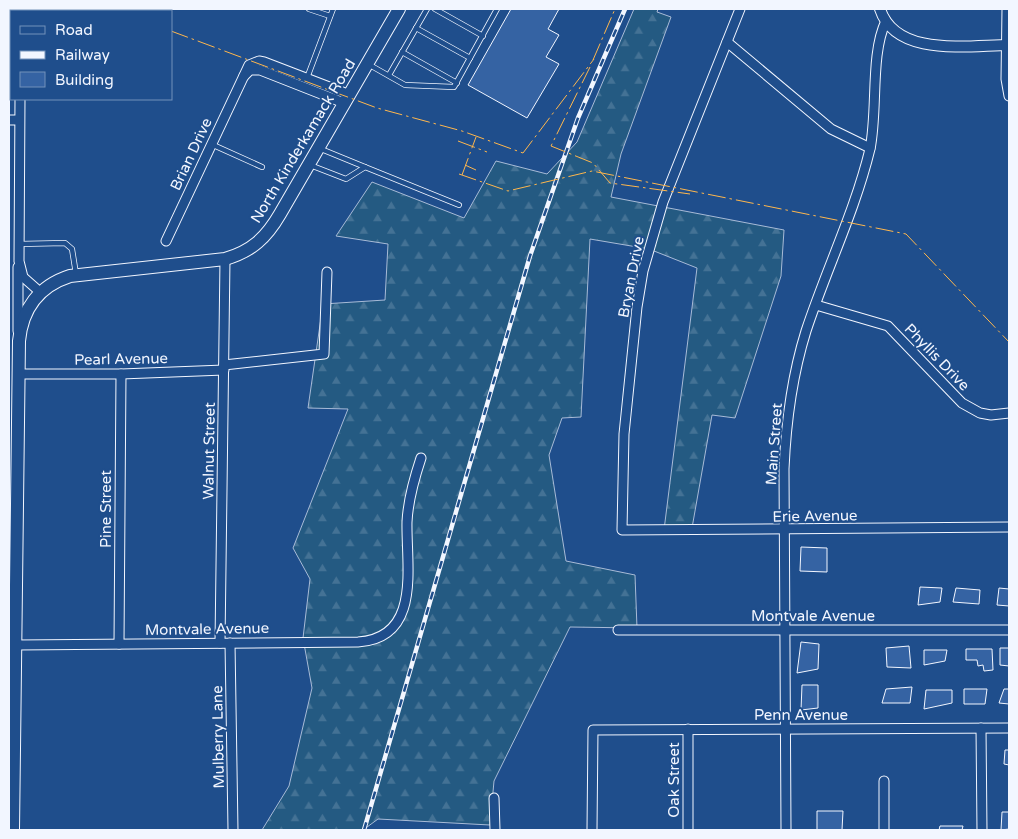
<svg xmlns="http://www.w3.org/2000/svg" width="1018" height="839" font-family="'Varela Round',sans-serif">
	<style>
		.forest { fill: url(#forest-firs); stroke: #a8bbd7 }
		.building { fill: #3563a3; stroke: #f2f6ff }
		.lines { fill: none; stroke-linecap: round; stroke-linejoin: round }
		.service-casing { stroke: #f2f6ff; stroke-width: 6 }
		.minor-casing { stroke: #f2f6ff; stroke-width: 11 }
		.tertiary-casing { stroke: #f2f6ff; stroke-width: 12 }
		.primary-casing { stroke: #f2f6ff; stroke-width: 14 }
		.service { stroke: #1f4e8c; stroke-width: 4.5 }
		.minor { stroke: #1f4e8c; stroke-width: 9 }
		.tertiary { stroke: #1f4e8c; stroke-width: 10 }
		.primary { stroke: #1f4e8c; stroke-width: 12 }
		.rail-casing { stroke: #f2f6ff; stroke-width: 4.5 }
		.rail { stroke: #1f4e8c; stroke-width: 2.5; stroke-dasharray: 8; stroke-linecap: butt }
		.power { stroke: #ffb74d; stroke-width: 1; stroke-dasharray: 18 4 2.5 4; stroke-linecap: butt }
		.labels { text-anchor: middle; stroke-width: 4; stroke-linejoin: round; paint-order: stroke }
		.street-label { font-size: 15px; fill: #f2f6ff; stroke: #1f4e8c }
	</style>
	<defs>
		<pattern id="forest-firs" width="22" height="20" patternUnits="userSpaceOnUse" patternTransform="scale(1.25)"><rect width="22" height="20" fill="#245a82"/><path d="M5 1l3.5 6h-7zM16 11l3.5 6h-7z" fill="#447295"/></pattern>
	</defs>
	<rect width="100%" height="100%" fill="#1f4e8c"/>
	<polygon class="forest" points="634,9 658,9 657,12 671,17 621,154 611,197 784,230 781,276 735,418 712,415 692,528 664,530 697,268 649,249 590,239 581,417 562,418 549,455 566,561 635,575 637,628 570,627 494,781 490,825 378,819 363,830 262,830 289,786 312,688 303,638 310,579 293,548 348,409 308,408 323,304 385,300 388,244 336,236 372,182 464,218 496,161 547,174 577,142"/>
	<g class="building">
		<polygon points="511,9 559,9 548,29 559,35 546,57 559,64 527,118 468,85"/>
		<polygon points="801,547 827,548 827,572 800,571"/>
		<polygon points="920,587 942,588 940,602 918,605"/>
		<polygon points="956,588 980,590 979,604 953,602"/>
		<polygon points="999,588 1009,589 1009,606 997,605"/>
		<polygon points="801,642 819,644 818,669 797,673"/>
		<polygon points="909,646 911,668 887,667 886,648"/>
		<polygon points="1000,648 1009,648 1009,666 1000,665"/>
		<polygon points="966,649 992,649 993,670 984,671 983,665 978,666 977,660 966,660"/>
		<polygon points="924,650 947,650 945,661 924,665"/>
		<polygon points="802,685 818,685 818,708 801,710"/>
		<polygon points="912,687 910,703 882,703 886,689"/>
		<polygon points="964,689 987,689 985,704 964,704"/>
		<polygon points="1004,689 1009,689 1009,704 999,703"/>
		<polygon points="926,690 952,690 952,703 924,709"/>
		<polygon points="1005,750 1009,750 1009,765 1004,764"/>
		<polygon points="817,811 843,811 842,830 817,830"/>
		<polygon points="1002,812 1009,812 1009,829 1001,830"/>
		<polygon points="940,826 963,826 962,830 939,830"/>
	</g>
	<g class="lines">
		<defs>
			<g id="service">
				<polyline points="309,9 330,16"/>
				<polyline points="435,9 483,36"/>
				<polyline points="416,28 470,58"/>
				<polyline points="402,52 457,83"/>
				<polyline points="368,64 405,85 454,87 497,9"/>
				<polyline points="389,75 427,9"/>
				<polyline points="307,78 333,9"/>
				<polyline points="211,144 262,167"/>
				<polyline points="310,165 346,179 365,167 321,149"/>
				<polyline points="365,167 459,205"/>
				<polyline points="19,244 65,243 72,249 76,274"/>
			</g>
			<g id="minor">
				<polyline points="740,9 663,202 643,271 637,307 624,434 622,530 1009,527"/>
				<polyline points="1007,9 1006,79 1009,96"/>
				<polyline points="22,11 22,9"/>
				<polyline points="727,42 831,129 870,148"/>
				<polyline points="244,76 250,70 260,70 344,103"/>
				<polyline points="20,99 19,261 23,277 40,292"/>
				<polyline points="9,120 19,120"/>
				<polyline points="166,241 249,65 259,61 264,62 350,95"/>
				<polyline points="18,267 18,331"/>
				<polyline points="816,305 888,326 962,403 980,413 991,415 1009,413"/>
				<polyline points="224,365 324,354 327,272"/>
				<polyline points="19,374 121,374 224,370"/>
				<polyline points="618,630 1009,630"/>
				<polyline points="220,643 225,259"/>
				<polyline points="230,643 233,830"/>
				<polyline points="119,644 121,374"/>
				<path d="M16,645l342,-3c64,-4 48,-76 49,-120 1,-22 7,-43 14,-64"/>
				<polyline points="981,728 982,830"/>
				<polyline points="884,781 884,830"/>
				<polyline points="494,798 495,830"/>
				<polyline points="592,830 593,730 1009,728"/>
				<polyline points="688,830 688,729"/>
				<path d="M786,830l-2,-361c2,-47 8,-93 22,-138 20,-61 49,-120 64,-182 8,-39 0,-95 16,-128"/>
			</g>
			<path id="tertiary" d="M880,9c16,49 89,36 129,36"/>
			<path id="primary" d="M13,830l6,-489c3,-32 20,-55 51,-65l155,-17c27,-8 41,-21 55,-45l119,-205"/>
		</defs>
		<use href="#service" class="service-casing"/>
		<use href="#minor" class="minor-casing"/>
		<use href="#tertiary" class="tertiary-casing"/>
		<use href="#primary" class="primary-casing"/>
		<use href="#service" class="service"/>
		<use href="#minor" class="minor"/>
		<use href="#tertiary" class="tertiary"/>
		<use href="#primary" class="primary"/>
		<defs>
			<polyline id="rail" points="364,830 530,256 578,118 625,9"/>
		</defs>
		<use href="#rail" class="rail-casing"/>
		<use href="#rail" class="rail"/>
		<g class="power">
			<polyline points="111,9 118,11"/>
			<polyline points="171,31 377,108 462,131 523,153 594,59"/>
			<polyline points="593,60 615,9"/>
			<polyline points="590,67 551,146 593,163 610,183 690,194"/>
			<polyline points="458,141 487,152"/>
			<polyline points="465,165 476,170"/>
			<polyline points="459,174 508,191 592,171 906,234 1009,342"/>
			<polyline points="462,175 476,137"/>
		</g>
	</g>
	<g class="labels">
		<g class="street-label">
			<text transform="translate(303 141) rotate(-59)" y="5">North Kinderkamack Road</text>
			<text transform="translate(191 154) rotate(-65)" y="5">Brian Drive</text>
			<text transform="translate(631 277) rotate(-79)" y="5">Bryan Drive</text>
			<text transform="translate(937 357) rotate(46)" y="5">Phyllis Drive</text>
			<text transform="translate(121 359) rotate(-1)" y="5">Pearl Avenue</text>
			<text transform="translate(774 444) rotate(-86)" y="5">Main Street</text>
			<text transform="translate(209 451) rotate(-89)" y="5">Walnut Street</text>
			<text transform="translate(106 509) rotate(-90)" y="5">Pine Street</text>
			<text transform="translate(815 516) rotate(-1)" y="5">Erie Avenue</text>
			<text x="813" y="621">Montvale Avenue</text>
			<text transform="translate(207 629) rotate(-1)" y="5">Montvale Avenue</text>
			<text x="801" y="720">Penn Avenue</text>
			<text transform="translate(218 737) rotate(-91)" y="5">Mulberry Lane</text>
			<text transform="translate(674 780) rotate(-90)" y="5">Oak Street</text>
		</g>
	</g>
	<rect width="1018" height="839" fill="none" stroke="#f2f6ff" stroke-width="20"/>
	<rect x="10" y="10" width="162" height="90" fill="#1f4e8c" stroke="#7391ba"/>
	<rect x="20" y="26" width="25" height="8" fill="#1f4e8c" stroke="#7391ba"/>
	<text x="55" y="35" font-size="15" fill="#f2f6ff">Road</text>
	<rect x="20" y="51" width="25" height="8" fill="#f2f6ff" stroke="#7391ba"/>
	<text x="55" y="60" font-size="15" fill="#f2f6ff">Railway</text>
	<rect x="20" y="72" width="25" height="15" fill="#3563a3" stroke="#7391ba"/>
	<text x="55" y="85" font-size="15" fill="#f2f6ff">Building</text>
</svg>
